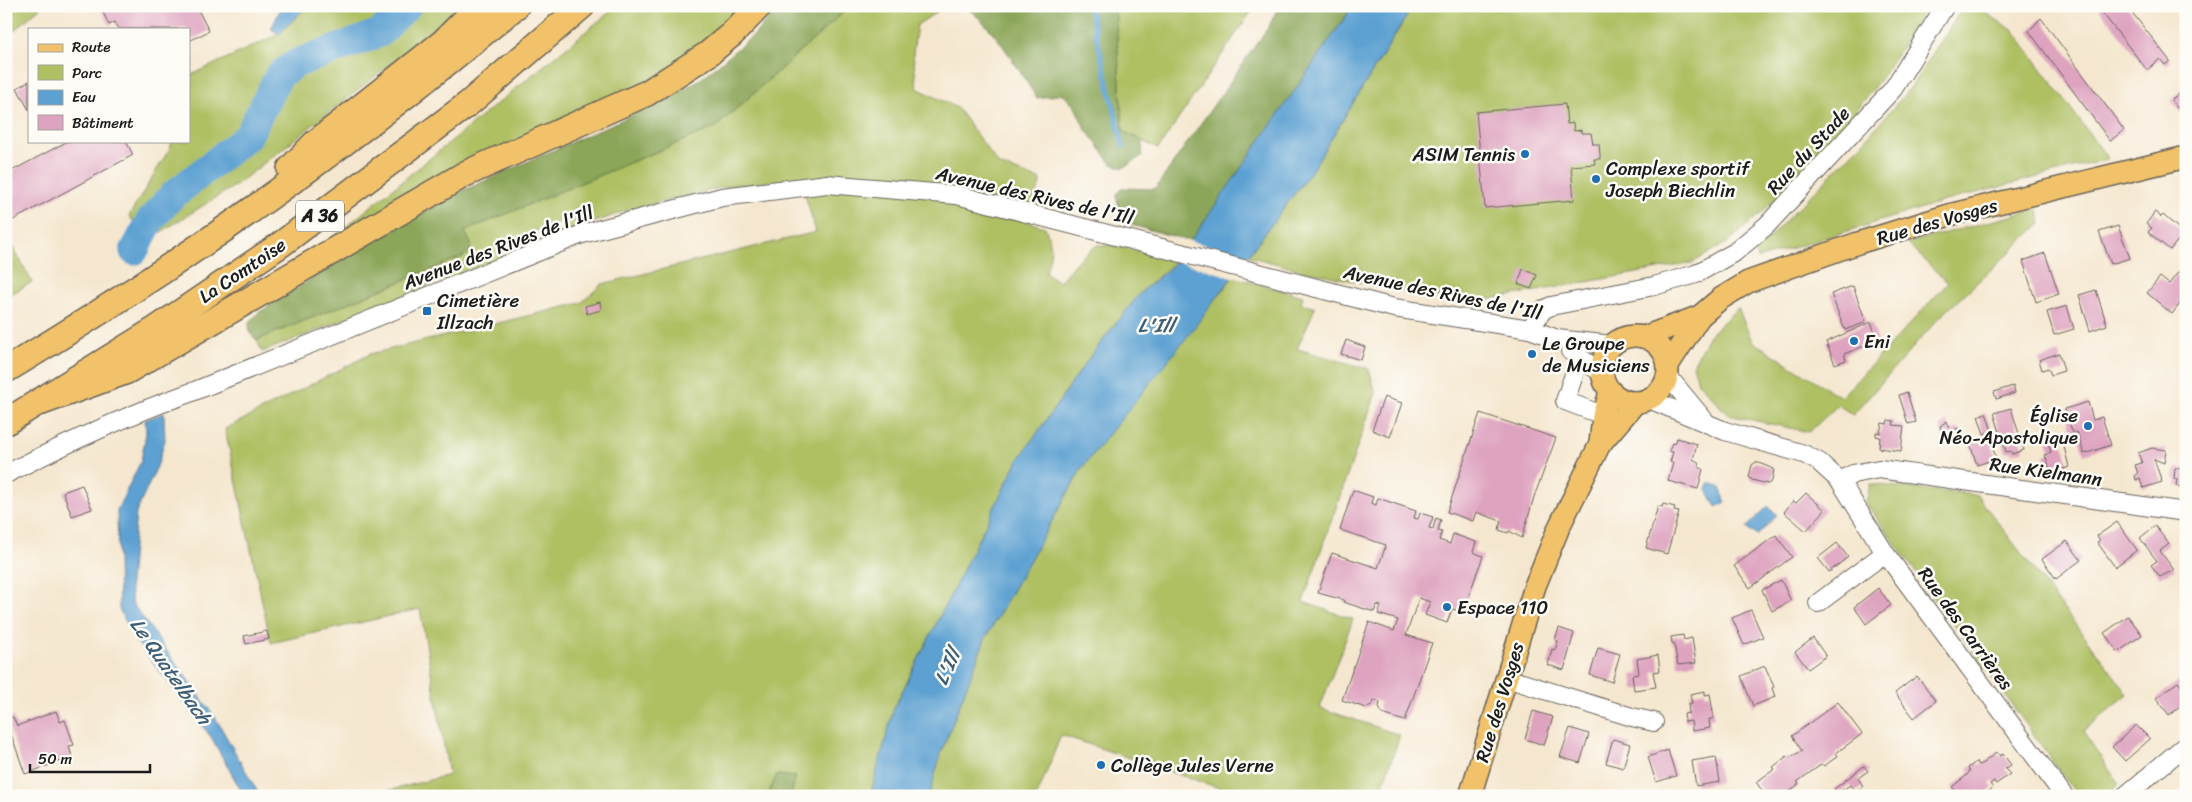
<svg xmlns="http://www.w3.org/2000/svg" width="2192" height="802" font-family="Sriracha,sans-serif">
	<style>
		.green { fill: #afc063; stroke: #666e40 }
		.forest { fill: #8ba659; stroke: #54613a }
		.water { fill: #5da1d2; stroke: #3c5e77 }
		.pier { fill: #f5e7cf }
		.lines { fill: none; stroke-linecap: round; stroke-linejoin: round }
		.stream { stroke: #5da1d2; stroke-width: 5 }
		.river { stroke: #5da1d2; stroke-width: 29 }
		.building { fill: #dea3bf }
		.minor-casing { stroke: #68635b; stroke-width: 20 }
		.major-casing { stroke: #68635b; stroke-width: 24 }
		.highway-casing { stroke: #68635b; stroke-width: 28 }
		.minor { stroke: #fff; stroke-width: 18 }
		.major { stroke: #f2c26a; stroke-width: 21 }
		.highway { stroke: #f2c26a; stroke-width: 25 }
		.poi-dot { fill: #1f6fb2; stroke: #fdfcf7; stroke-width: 2 }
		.labels { text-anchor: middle; stroke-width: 5; stroke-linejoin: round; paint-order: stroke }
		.shield { fill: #fdfcf7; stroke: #605f5e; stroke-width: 1 }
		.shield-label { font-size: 18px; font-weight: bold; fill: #1c1c1c }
		.street-label { font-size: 19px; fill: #1c1c1c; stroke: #fdfcf7 }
		.poi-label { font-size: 19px; fill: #1c1c1c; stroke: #fdfcf7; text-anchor: start }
		.water-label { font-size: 20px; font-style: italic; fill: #3c5e77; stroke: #fdfcf7 }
	</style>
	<rect width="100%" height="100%" fill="#fdfcf7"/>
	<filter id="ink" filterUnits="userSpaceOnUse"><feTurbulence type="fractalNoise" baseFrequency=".02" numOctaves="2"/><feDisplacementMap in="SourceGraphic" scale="10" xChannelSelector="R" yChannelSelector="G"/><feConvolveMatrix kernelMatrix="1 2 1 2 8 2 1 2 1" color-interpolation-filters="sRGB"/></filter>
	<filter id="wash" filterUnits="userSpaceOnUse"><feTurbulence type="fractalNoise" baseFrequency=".0096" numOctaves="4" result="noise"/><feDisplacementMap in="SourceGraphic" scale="20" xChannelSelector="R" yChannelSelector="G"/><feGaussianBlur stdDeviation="1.12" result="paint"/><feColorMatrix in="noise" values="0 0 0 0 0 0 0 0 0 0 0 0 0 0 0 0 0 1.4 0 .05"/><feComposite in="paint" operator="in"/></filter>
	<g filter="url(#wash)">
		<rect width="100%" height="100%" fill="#f5e7cf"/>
		<g class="green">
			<polygon points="6,6 42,6 6,38"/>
			<polygon points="307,6 460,6 427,36 236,185 148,240 129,216 170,148 172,141 189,141 191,75 279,34"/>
			<polygon points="617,6 745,6 724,28 662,73 315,252"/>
			<path d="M861,6h85l-29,19 -4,28 4,35 40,20 42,57 42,15 -13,42 17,5c8,21 7,26 0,46l14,9 18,-21 20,-16 21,1 58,15 -36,32 -48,61 -75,108 -123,246 -24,88h-79l4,-19 -18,-2 -10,21h-399l81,-21 -29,-166 -149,34 -46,-214 145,-75 211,-51 21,-19 214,-52 -16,-54 -75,9 -97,23 -60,22 -5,-12 -63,27 3,10 -241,95 -5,-12 207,-84 1,-25 251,-104 129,-116z"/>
			<polygon points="1115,6 1255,6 1158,149 1123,131"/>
			<polygon points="1413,6 1927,6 1927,8 1881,78 1828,148 1766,209 1728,242 1692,263 1486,300 1428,296 1300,270 1248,256 1310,173"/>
			<polygon points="1964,6 1975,6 2014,31 2108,159 1941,202 1757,259 1757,250 1866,139 1911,87"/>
			<polygon points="2038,209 2041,223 1938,319 1853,415 1838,405 1809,432 1728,415 1698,382 1693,365 1709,335 1738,308 1752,341 1841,397 1948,283 1907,243"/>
			<polygon points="6,234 32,282 6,297"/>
			<polygon points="1233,277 1303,296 1301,303 1315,308 1297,349 1369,369 1376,393 1303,602 1353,619 1320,708 1400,735 1379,796 1243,796 1061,735 1037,796 929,796 941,753 985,639 1082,468"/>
			<polygon points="1870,484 1977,495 2128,694 2083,731 2119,784 2106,796 2078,796 1866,503"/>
		</g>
		<g class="forest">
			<path d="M780,6h81l-16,5 -129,116 -251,104 6,13 -1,8 -6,4 -207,84c-7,-5 -8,-9 -8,-17l9,-10 75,-48 118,-69 215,-96 36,-22 52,-43z"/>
			<path d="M963,6h152l8,125 20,10 -1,15 -19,12 -11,-4 -26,-34 -11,-23 -12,-13 -26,4c-19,-28 -44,-75 -74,-92z"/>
			<polygon points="1279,6 1353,6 1191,241 1124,223 1116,196 1121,188 1155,189 1269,26"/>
			<polygon points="777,775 795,777 791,796 767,796"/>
		</g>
		<g class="water">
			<polygon points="282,6 307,6 279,34 271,29"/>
			<polygon points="1353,6 1413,6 1310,173 1191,332 1082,468 985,639 941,753 929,796 870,796 894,708 1017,462 1092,354 1140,293 1170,268 1201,226"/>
			<polygon points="164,413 165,440 158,464 136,513 130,583 132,603 215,717 260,796 245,796 243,794 211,737 136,641 119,609 117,510 141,461 146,433 145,420"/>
			<polygon points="1709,483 1719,486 1726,502 1716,507 1707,490"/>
			<polygon points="1768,506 1777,515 1757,536 1747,527"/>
		</g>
		<polygon class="pier" points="1187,240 1251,257 1235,278 1173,260"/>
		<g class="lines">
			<polyline class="stream" points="1089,6 1123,146"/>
			<polyline class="river" points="134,251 150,221 172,196 248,136 279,75 297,63 380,33 407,6"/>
		</g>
		<g id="blocks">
			<g class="building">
				<polygon points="100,6 196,6 209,31 189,41 189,29 119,29 115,22 109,25"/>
				<polygon points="2097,6 2127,6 2170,61 2165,65 2160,59 2147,70"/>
				<polygon points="2041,18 2124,130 2110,141 2029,31"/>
				<polygon points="29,81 29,110 17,88"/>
				<polygon points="2186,88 2186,119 2171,100"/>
				<polygon points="1565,104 1567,124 1573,123 1574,131 1581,130 1581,133 1591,133 1593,144 1599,144 1600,155 1600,159 1594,159 1595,164 1571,166 1574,200 1485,208 1476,112"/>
				<polygon points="68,141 126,141 133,155 6,224 6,174"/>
				<polygon points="2155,212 2161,217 2163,215 2184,233 2170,250 2148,232 2152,228 2146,224"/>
				<polygon points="2118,226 2130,258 2111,264 2099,232"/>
				<polygon points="2045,253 2059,294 2036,302 2023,261"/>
				<polygon points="2183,266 2186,266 2186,296 2172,314 2147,293 2160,277 2169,284"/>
				<polygon points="1523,269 1537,275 1531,289 1518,284"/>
				<polygon points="1853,286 1866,322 1845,330 1831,294"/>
				<polygon points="2096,290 2107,325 2090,331 2079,295"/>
				<polygon points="600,302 601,310 587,314 585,306"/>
				<polygon points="2067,306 2074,329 2054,335 2047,312"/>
				<polygon points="1871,322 1878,341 1844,354 1846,360 1835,364 1826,342"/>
				<polygon points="1346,340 1365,347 1361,360 1341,354"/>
				<polygon points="2059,353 2064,371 2051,375 2048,368 2042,370 2039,360"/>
				<polygon points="2013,386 2015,393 1996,399 1994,392"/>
				<polygon points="1907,392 1916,422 1908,424 1899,395"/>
				<polygon points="1384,397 1402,403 1390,437 1372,430"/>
				<polygon points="2088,402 2093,420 2102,417 2111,445 2084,454 2077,432 2073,434 2065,409"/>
				<polygon points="2011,408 2024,450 2012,454 2011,451 2006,452 1994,413"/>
				<polygon points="1480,413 1556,438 1534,497 1522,538 1509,531 1508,533 1499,530 1501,521 1476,512 1473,521 1447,512"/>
				<polygon points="1986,413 1992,431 1984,434 1978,416"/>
				<polygon points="1888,420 1894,421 1893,425 1904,426 1901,451 1879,448 1880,437 1876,436 1876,432 1880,433 1882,423 1887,424"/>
				<polygon points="1947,421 1950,431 1959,428 1963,442 1955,444 1951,434 1943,437 1940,426"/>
				<polygon points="2061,434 2069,467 2051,473 2045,455 2051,453 2047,439"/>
				<polygon points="1677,438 1697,444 1693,459 1700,463 1698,467 1703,469 1698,489 1668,481 1673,463 1670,462 1673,452 1669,451 1672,443 1675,444"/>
				<polygon points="1990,438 1996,459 1977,465 1970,444 1976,440 1977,442"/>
				<polygon points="2152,448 2166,450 2164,463 2154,459 2162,482 2143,488 2140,478 2136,480 2135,475 2138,474 2135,465 2142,463 2138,453"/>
				<polygon points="1756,462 1774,469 1772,481 1768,484 1752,480 1749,477 1752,465"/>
				<polygon points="2175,468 2186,469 2186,487 2176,486 2177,479 2174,479"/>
				<polygon points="82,485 92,509 72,516 63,492"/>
				<polygon points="1353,490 1373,497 1371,503 1376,505 1378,498 1416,511 1414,518 1418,519 1420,513 1433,517 1429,528 1433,529 1436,518 1441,520 1438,531 1442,532 1439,540 1450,544 1453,534 1476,542 1473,552 1483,556 1463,612 1452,609 1447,623 1425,615 1430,602 1419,598 1406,635 1432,643 1405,721 1382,714 1379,707 1380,702 1374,700 1373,704 1366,708 1342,700 1369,622 1394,631 1398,620 1378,614 1381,606 1377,605 1374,612 1343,602 1344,600 1318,593 1332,553 1378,568 1386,545 1340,530"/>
				<polygon points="1806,493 1825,510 1806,531 1784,512 1793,501 1796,503"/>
				<polygon points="1663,504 1675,507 1674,511 1679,512 1667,554 1646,548 1658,506 1662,507"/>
				<polygon points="2117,522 2137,550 2115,567 2097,542 2100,540 2097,536"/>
				<polygon points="2155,526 2169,544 2160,551 2174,570 2160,577 2151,565 2157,561 2140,538"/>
				<polygon points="1776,535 1792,557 1750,588 1734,566"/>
				<polygon points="2067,541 2081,560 2056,579 2042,559"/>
				<polygon points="1837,543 1848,557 1829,572 1818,558"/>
				<polygon points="1781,580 1791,601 1772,611 1762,590"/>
				<polygon points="1878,588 1891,605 1866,624 1854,607"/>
				<polygon points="1751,610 1763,637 1744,645 1732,618"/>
				<polygon points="2128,616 2142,635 2118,652 2104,633"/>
				<polygon points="1559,628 1574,633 1564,670 1548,665 1552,649 1555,650 1558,641 1555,640"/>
				<polygon points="267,631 269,639 246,644 244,636"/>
				<polygon points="1683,635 1684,640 1692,638 1696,663 1678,665 1674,644 1672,643 1671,637"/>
				<polygon points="1813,638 1826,656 1808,669 1795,652"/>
				<polygon points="1598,648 1620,654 1612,682 1590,675"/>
				<polygon points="1658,655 1660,671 1653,672 1656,687 1634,690 1632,675 1639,674 1637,659"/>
				<polygon points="1765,666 1774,687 1772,688 1775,697 1753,706 1741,676"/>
				<polygon points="1917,676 1936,701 1914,718 1895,693"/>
				<polygon points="2178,682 2186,692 2186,703 2169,715 2156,698"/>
				<polygon points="1705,691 1705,695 1710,694 1714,719 1709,719 1710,728 1692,731 1691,721 1685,722 1684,714 1689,713 1688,704 1692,703 1690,694"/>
				<polygon points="1838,702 1862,734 1836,753 1838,756 1824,766 1822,764 1797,782 1799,784 1785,795 1783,792 1779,796 1766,796 1756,782 1775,769 1773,767 1787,756 1789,758 1802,751 1792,736"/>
				<polygon points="56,711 60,722 65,720 74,745 69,746 72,757 25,774 9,728 6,729 6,720 13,717 17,726"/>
				<polygon points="1533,711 1553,717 1544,745 1525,739"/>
				<polygon points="2136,725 2150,739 2125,761 2112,747"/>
				<polygon points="1570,728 1589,734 1580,763 1560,757"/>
				<polygon points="1613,739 1630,744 1623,768 1606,763"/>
				<polygon points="1668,750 1676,776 1656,782 1648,757"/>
				<polygon points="1997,752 2000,756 2003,754 2011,765 2005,769 2010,774 1996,784 1994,781 1990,784 1993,788 1983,796 1954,796 1952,793 1955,790 1952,787 1967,775 1970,771 1968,768 1976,762 1978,765 1983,763"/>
				<polygon points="1716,757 1720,782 1696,786 1692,761"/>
				<polygon points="1864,766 1868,771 1858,778 1863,786 1856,792 1850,785 1838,793 1834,789"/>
			</g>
		</g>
	</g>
	<g filter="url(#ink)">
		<use href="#blocks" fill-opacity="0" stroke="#68635b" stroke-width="1"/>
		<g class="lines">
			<defs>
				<g id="minor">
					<polyline points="1530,329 1543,310 1551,306 1654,286 1696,274 1735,252 1767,225 1893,89 1945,6"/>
					<polyline points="1570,351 1602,373"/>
					<polyline points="1578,363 1565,401 1597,413"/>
					<polyline points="1667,375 1705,421"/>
					<polyline points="1649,399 1725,431 1804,454 1819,462 1840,481 1853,474 1879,469 2186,512"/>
					<path d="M6,474c61,-31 121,-59 186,-82l390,-158 140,-37 105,-13 130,11 437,113 136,21 27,10 55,6"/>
					<polyline points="1840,481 1885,553 2064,796"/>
					<polyline points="1818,603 1885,553"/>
					<polyline points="1506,678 1632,717 1654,722"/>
					<polyline points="2125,796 2186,745"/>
				</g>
				<g id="major">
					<circle cx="1635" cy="369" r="33"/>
					<polyline points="1644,337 1700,316"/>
					<polyline points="1668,365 1700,316 1720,299 1748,282 1858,243 1949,215 2186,157"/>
					<polyline points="1600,444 1603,416 1610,392"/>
					<polyline points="1470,796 1535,586 1559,527 1600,444 1636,402"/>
				</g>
				<g id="highway">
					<polyline points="290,169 315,143 443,42 479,6"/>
					<path d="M6,370c180,-108 350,-229 510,-364"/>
					<polyline points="42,402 127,371 465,174 647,93 708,54 732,34 759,6"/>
					<polyline points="6,422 153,331 280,245 468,104 582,6"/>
				</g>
			</defs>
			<use href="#minor" class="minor-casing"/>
			<use href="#major" class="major-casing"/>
			<use href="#highway" class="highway-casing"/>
			<use href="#minor" class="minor"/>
			<use href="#major" class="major"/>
			<use href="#highway" class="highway"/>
		</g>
	</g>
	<g class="poi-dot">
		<circle cx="1525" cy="154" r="5"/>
		<circle cx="1596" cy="179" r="5"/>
		<rect x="422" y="306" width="10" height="10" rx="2.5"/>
		<circle cx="1854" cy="341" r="5"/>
		<circle cx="1532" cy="354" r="5"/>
		<circle cx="2088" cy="426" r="5"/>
		<circle cx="1447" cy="607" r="5"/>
		<circle cx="1101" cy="765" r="5"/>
	</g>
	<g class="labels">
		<rect class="shield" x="296" y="200.5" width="48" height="31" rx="4"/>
		<g class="shield-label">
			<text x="320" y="222">A 36</text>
		</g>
		<g class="street-label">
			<text transform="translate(1808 150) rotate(-47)" y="7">Rue du Stade</text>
			<text transform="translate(1035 195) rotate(13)" y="7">Avenue des Rives de l'Ill</text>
			<text transform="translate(1937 221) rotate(-16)" y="7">Rue des Vosges</text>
			<text transform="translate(498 247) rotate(-21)" y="7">Avenue des Rives de l'Ill</text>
			<text transform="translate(242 270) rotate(-34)" y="7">La Comtoise</text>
			<text transform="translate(1443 292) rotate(12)" y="7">Avenue des Rives de l'Ill</text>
			<text transform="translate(2046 471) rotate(8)" y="7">Rue Kielmann</text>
			<text transform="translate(1966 628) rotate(54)" y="7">Rue des Carrières</text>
			<text transform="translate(1499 702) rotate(-73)" y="7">Rue des Vosges</text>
		</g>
		<g class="poi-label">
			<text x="1515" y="161" text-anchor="end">ASIM Tennis</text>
			<text x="1606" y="175">Complexe sportif<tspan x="1606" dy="22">Joseph Biechlin</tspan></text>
			<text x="437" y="307">Cimetière<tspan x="437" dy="22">Illzach</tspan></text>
			<text x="1864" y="348">Eni</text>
			<text x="1542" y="350">Le Groupe<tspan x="1542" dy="22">de Musiciens</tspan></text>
			<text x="2078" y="422" text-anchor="end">Église<tspan x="2078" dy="22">Néo-Apostolique</tspan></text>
			<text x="1457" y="614">Espace 110</text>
			<text x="1111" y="772">Collège Jules Verne</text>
		</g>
		<g class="water-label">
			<text x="1156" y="332">L'Ill</text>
			<text transform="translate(947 667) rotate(-66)" y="7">L'Ill</text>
			<text transform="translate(171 671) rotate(55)" y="7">Le Quatelbach</text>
		</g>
	</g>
	<rect width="2192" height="802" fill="none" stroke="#fdfcf7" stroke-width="25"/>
	<rect x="28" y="28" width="162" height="115" fill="#fdfcf7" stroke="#a3a29f"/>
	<rect x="38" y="44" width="25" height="8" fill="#f2c26a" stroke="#a3a29f"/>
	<text x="72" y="52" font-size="15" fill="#1c1c1c">Route</text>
	<rect x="38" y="65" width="25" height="15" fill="#afc063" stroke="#a3a29f"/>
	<text x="72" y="78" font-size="15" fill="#1c1c1c">Parc</text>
	<rect x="38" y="90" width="25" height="15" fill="#5da1d2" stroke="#a3a29f"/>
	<text x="72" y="102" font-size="15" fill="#1c1c1c">Eau</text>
	<rect x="38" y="115" width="25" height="15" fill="#dea3bf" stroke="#a3a29f"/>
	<text x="72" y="128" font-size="15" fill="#1c1c1c">Bâtiment</text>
	<path d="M30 764v8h120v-8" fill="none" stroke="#1c1c1c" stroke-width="2.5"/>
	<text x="38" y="764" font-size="15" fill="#1c1c1c" stroke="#fdfcf7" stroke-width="4" paint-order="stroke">50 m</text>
</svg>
